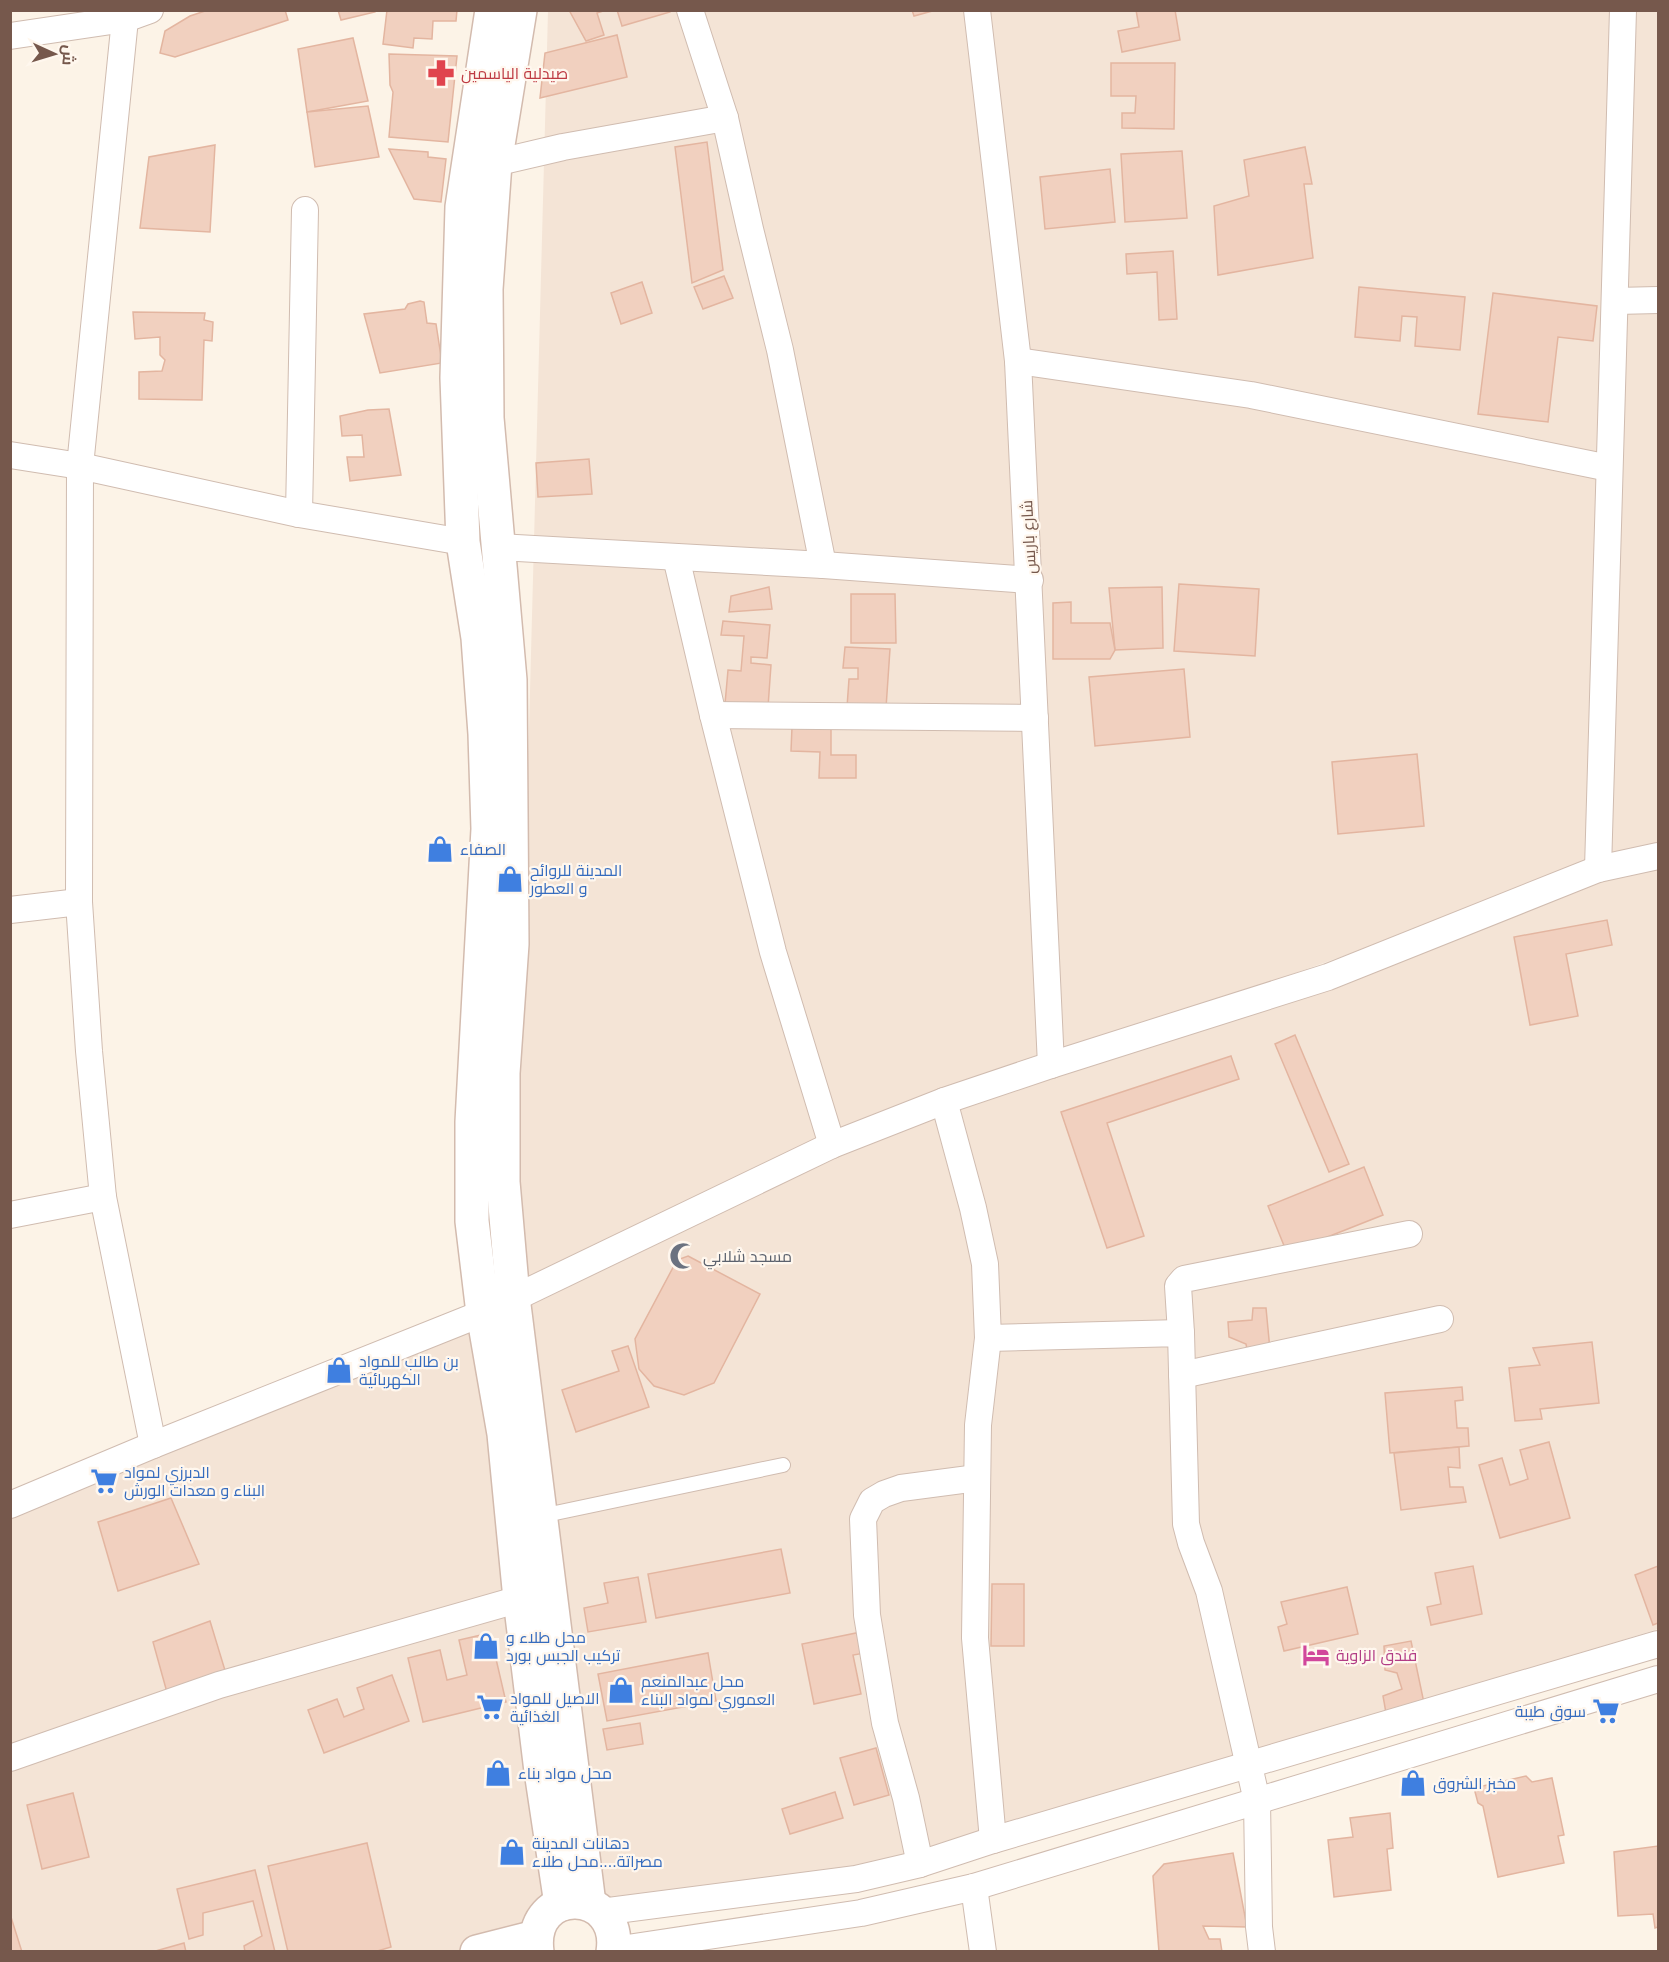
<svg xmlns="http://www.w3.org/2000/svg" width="1669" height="1962" font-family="Helvetica,Cairo,sans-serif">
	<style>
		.residential { fill: #f4e4d6 }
		.building { fill: #f1d0bf; stroke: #e3b5a0; stroke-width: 1.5 }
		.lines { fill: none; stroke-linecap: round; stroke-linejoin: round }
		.lane-casing { stroke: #d0bcb0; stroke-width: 16 }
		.street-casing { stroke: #d0bcb0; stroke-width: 28 }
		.secondary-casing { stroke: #d3bbae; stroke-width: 36 }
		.lane { stroke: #fff; stroke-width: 14 }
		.street { stroke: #fff; stroke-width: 26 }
		.secondary { stroke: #fff; stroke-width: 33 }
		.labels { text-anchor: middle; stroke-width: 4.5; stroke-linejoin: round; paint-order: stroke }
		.health-label { font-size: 16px; fill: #be3a42; stroke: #fff7ee; text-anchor: start }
		.street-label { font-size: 16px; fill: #76584c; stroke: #fff7ee }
		.shop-label { font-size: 16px; fill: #366cbe; stroke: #fff7ee; text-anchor: start }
		.worship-label { font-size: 16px; fill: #5b616d; stroke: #fff7ee; text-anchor: start }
		.hotel-label { font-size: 16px; fill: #b23c85; stroke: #fff7ee; text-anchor: start }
	</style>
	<rect width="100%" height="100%" fill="#fcf3e7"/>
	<g class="residential">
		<polygon points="548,11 1658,11 1658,858 1600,865 887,1118 514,1297"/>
		<polygon points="1658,862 1658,1629 924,1857 601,1911 514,1298 830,1155 1599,874"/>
		<polygon points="483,1313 560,1904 475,1951 11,1952 11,1511"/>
	</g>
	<g class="building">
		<polygon points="208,10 285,10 288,20 175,57 160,53 165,31 190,16"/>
		<polygon points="338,10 375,10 375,12 341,20"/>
		<polygon points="387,10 457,10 456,21 433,21 432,39 414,38 413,48 383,44"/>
		<polygon points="569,10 606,10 597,13 604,35 586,41"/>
		<polygon points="617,10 670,10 670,12 622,26"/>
		<polygon points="912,10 936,10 914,16"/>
		<polygon points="1136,10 1175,10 1180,40 1122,52 1118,31 1139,27"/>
		<polygon points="617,35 627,77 540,98 545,53"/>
		<polygon points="353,38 368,101 307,112 298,49"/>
		<polygon points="389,54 457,56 448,142 389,137 393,92 390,85"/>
		<polygon points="1111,63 1175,63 1174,129 1122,128 1122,113 1135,113 1136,96 1111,96"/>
		<polygon points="368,106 379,157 315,167 307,112"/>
		<polygon points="707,142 723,270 692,283 675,147"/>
		<polygon points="215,145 210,232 140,228 149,157"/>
		<polygon points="1305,147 1312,184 1304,184 1313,258 1218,275 1214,206 1249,196 1244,160"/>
		<polygon points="389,149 428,152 428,157 446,159 441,202 414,199"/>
		<polygon points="1182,151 1187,218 1125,222 1121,154"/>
		<polygon points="1110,169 1115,222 1045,229 1040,177"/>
		<polygon points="1173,251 1177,319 1159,320 1157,272 1127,274 1126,254"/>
		<polygon points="724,276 733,298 703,309 694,287"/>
		<polygon points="642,282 652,313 621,324 611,293"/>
		<polygon points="1359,287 1465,297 1460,350 1415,346 1417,317 1402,316 1400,341 1355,337"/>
		<polygon points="1493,293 1597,306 1593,341 1558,337 1548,422 1478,414"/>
		<polygon points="420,301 424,302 427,323 436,324 442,363 380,373 364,314 405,309 408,304"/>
		<polygon points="133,312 205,313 204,320 213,322 212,341 204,340 202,400 139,399 139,372 162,371 165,360 160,355 160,337 135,339"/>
		<polygon points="389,409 401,475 350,481 347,457 364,457 362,435 342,436 340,416 368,410"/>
		<polygon points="589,459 592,494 538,497 536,463"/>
		<polygon points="1179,584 1259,589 1255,656 1174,651"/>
		<polygon points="769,587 772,609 729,612 731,596"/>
		<polygon points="1162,587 1163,648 1115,650 1109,588"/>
		<polygon points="851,594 895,594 896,643 851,643"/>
		<polygon points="1071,602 1071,623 1110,623 1115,650 1110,659 1053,659 1053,603"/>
		<polygon points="723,621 770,625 767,658 751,657 751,663 771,665 768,707 725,704 728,670 741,671 744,636 721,635"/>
		<polygon points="845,647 890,649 886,708 847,707 849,679 858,679 858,668 843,668"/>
		<polygon points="1184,669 1190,737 1095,746 1089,677"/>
		<polygon points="792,727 831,728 831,755 856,755 856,778 819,778 820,752 791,751"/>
		<polygon points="1417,754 1424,826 1338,834 1332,762"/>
		<polygon points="1607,920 1612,945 1566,954 1578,1016 1530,1025 1514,937"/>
		<polygon points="1295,1035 1349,1164 1329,1172 1275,1044"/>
		<polygon points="1231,1056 1239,1079 1107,1123 1144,1236 1107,1248 1061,1112"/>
		<polygon points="1364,1167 1383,1215 1287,1253 1268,1206"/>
		<polygon points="688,1256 760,1294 714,1383 684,1395 654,1386 639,1369 635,1339 677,1260"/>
		<polygon points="1253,1308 1266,1308 1270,1350 1248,1354 1246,1344 1229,1337 1228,1322 1252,1320"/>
		<polygon points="1592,1342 1599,1403 1540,1409 1542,1419 1515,1421 1509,1368 1540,1365 1533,1348"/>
		<polygon points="628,1346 649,1407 576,1432 562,1390 619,1371 612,1351"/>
		<polygon points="1462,1387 1463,1400 1455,1401 1457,1428 1468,1428 1469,1446 1390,1453 1385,1393"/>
		<polygon points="1549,1442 1570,1518 1500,1538 1479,1465 1502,1458 1510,1485 1528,1479 1520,1450"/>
		<polygon points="1459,1447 1460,1468 1448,1467 1450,1487 1463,1487 1466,1502 1401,1510 1394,1453"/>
		<polygon points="171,1498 199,1564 118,1591 98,1522"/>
		<polygon points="781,1549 790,1593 656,1618 648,1574"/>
		<polygon points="1473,1566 1482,1614 1431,1625 1427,1607 1441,1604 1435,1573"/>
		<polygon points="1658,1566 1658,1623 1653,1625 1635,1575"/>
		<polygon points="638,1577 646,1622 588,1632 584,1608 608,1603 604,1583"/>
		<polygon points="992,1584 1024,1584 1024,1646 991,1646"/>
		<polygon points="1347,1587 1358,1634 1284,1651 1278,1627 1287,1624 1281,1602"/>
		<polygon points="210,1621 227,1677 168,1696 153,1642"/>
		<polygon points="861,1632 865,1653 853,1655 861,1694 814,1704 802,1644"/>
		<polygon points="490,1633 506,1702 423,1722 408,1658 440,1650 447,1680 467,1675 459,1640"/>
		<polygon points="1411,1641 1424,1703 1386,1713 1383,1696 1402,1689 1397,1673 1385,1670 1384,1646"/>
		<polygon points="708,1653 716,1701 607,1721 598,1674"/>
		<polygon points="392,1675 409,1721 324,1753 308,1710 337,1699 344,1717 364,1709 357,1688"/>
		<polygon points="640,1723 643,1744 607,1750 603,1729"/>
		<polygon points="876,1748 889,1795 854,1805 840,1758"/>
		<polygon points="1526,1776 1532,1782 1552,1778 1564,1835 1558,1836 1564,1863 1498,1877 1483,1806 1478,1803 1474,1788"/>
		<polygon points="835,1792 843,1818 790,1834 782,1809"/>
		<polygon points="73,1793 89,1857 42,1869 27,1805"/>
		<polygon points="1390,1813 1393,1848 1387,1849 1391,1890 1334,1897 1328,1840 1353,1837 1350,1818"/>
		<polygon points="367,1843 391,1947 374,1952 288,1952 268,1866"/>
		<polygon points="1658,1846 1658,1927 1655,1928 1653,1914 1618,1916 1614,1852"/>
		<polygon points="1233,1853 1247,1927 1203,1926 1209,1939 1220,1939 1222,1952 1159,1952 1153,1876 1164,1864"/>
		<polygon points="255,1870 275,1952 245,1952 244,1946 262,1936 253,1901 203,1913 203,1935 189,1939 177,1889"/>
		<polygon points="10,1914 22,1952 10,1952"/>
		<polygon points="184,1943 186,1952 152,1952"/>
	</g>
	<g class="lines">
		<defs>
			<polyline id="lane" points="541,1516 783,1465"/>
			<g id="street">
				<polyline points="122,10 125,19 80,466 79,902 89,1051 103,1197 153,1445"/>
				<polyline points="690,10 725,118 750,229 780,350 823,565"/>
				<polyline points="977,10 1018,361 1051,1065"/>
				<polyline points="10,36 125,19 150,10"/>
				<polyline points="495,163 563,147 725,118"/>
				<polyline points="1616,301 1658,300"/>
				<polyline points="1018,361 1251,395 1609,468"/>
				<polyline points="10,455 80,466 299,514 463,542"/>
				<polyline points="299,514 305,210"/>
				<polyline points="498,547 823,565 1030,580"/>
				<polyline points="676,557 713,715 773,952 832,1145"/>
				<polyline points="713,715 1035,718"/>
				<path d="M1598,869c8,-286 18,-572 25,-859"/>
				<polyline points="10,910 79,902"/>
				<polyline points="944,1101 973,1208 985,1264 988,1338 978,1425 975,1638 993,1840"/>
				<polyline points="10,1215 103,1197"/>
				<polyline points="1181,1333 1178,1286 1184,1279 1409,1234"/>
				<polyline points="988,1338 1181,1333 1186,1524 1191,1543 1209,1591 1257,1801 1259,1927 1262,1952"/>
				<polyline points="1182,1375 1440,1319"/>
				<polyline points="10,1505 153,1445 483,1313 832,1145 944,1101 1051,1065 1328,977 1598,869 1658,856"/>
				<polyline points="10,1758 219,1685 520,1599"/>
				<polyline points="920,1864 906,1798 885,1723 867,1615 863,1519 872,1501 884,1494 901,1488 977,1478"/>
				<polyline points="974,1887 983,1952"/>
				<polyline points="601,1912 856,1879 920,1864 993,1840 1658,1644"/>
				<polyline points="614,1950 861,1913 974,1887 1658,1679"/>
			</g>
			<g id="secondary">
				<polyline points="492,10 462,207 457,378 463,542 478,638 485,734 488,829 472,1122 472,1221 483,1313 504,1434 520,1599 541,1771 561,1904"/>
				<polyline points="520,10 495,163 486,289 487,418 510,680 512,944 503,1073 503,1182 513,1297 589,1904"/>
				<polyline points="477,1952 536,1937"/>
				<path d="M537,1952c-9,-68 86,-65 76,0"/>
			</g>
		</defs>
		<use href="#lane" class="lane-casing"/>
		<use href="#street" class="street-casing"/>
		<use href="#secondary" class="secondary-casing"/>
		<use href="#lane" class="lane"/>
		<use href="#street" class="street"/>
		<use href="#secondary" class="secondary"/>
	</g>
	<defs>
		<symbol id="pharmacy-bare" viewBox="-9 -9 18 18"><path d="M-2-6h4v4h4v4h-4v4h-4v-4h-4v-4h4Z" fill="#e0444e" stroke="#fff7ee" stroke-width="2.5" paint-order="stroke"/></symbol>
		<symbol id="shop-bare" viewBox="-9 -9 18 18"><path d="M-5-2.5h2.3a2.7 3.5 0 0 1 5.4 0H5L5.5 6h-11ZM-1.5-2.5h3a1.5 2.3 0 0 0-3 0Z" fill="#3f7fe0" stroke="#fff7ee" stroke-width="2.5" paint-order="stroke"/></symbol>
		<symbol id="mosque-bare" viewBox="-9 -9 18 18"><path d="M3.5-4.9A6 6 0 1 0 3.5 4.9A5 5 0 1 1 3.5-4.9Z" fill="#6b7280" stroke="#fff7ee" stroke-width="2.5" paint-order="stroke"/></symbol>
		<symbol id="supermarket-bare" viewBox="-9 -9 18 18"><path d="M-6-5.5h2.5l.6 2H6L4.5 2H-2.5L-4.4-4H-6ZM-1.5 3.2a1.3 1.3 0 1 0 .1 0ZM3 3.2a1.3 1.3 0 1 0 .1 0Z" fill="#3f7fe0" stroke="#fff7ee" stroke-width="2.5" paint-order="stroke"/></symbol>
		<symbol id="hotel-bare" viewBox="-9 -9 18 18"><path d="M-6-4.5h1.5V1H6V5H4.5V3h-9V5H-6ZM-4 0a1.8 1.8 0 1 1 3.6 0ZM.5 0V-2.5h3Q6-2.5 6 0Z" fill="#d1479c" stroke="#fff7ee" stroke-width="2.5" paint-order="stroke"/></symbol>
	</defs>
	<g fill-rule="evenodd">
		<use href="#pharmacy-bare" x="422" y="54" width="38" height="38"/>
		<use href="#shop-bare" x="421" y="830" width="38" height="38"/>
		<use href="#shop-bare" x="491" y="860" width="38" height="38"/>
		<use href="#mosque-bare" x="664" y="1237" width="38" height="38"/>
		<use href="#shop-bare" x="320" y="1351" width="38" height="38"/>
		<use href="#supermarket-bare" x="85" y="1462" width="38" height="38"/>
		<use href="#shop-bare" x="467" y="1627" width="38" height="38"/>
		<use href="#hotel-bare" x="1297" y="1636" width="38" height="38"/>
		<use href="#shop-bare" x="602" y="1671" width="38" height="38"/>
		<use href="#supermarket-bare" x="471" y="1688" width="38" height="38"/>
		<use href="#supermarket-bare" x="1587" y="1692" width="38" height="38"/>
		<use href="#shop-bare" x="479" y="1754" width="38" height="38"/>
		<use href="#shop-bare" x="1394" y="1764" width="38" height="38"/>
		<use href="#shop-bare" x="493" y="1833" width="38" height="38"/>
	</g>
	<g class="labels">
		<g class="health-label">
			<text x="461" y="79">صيدلية الياسمين</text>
		</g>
		<g class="street-label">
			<text transform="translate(1028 537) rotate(-93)" y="6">شارع باريس</text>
		</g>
		<g class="shop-label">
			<text x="460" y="855">الصفاء</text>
			<text x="530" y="876">المدينة للروائح<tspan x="530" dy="18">و العطور</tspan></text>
			<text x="359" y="1367">بن طالب للمواد<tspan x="359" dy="18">الكهربائية</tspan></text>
			<text x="124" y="1478">الدبرزي لمواد<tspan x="124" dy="18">البناء و معدات الورش</tspan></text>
			<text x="506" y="1643">محل طلاء و<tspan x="506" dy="18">تركيب الجبس بورد</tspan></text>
			<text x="641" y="1687">محل عبدالمنعم<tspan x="641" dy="18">العموري لمواد البناء</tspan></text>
			<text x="510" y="1704">الاصيل للمواد<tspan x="510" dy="18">الغذائية</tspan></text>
			<text x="1586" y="1717" text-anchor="end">سوق طيبة</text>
			<text x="518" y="1779">محل مواد بناء</text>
			<text x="1433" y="1789">مخبز الشروق</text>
			<text x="532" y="1849">دهانات المدينة<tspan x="532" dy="18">مصراتة....محل طلاء</tspan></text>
		</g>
		<g class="worship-label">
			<text x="703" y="1262">مسجد شلابي</text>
		</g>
		<g class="hotel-label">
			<text x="1336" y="1661">فندق الزاوية</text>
		</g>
	</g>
	<rect width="1669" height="1962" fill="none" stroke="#76584c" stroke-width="24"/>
	<g transform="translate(54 54) rotate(94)" stroke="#fff7ee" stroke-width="4.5" paint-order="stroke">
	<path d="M0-4.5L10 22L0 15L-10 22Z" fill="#76584c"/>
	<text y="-9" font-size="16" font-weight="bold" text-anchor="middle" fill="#76584c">ش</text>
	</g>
</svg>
